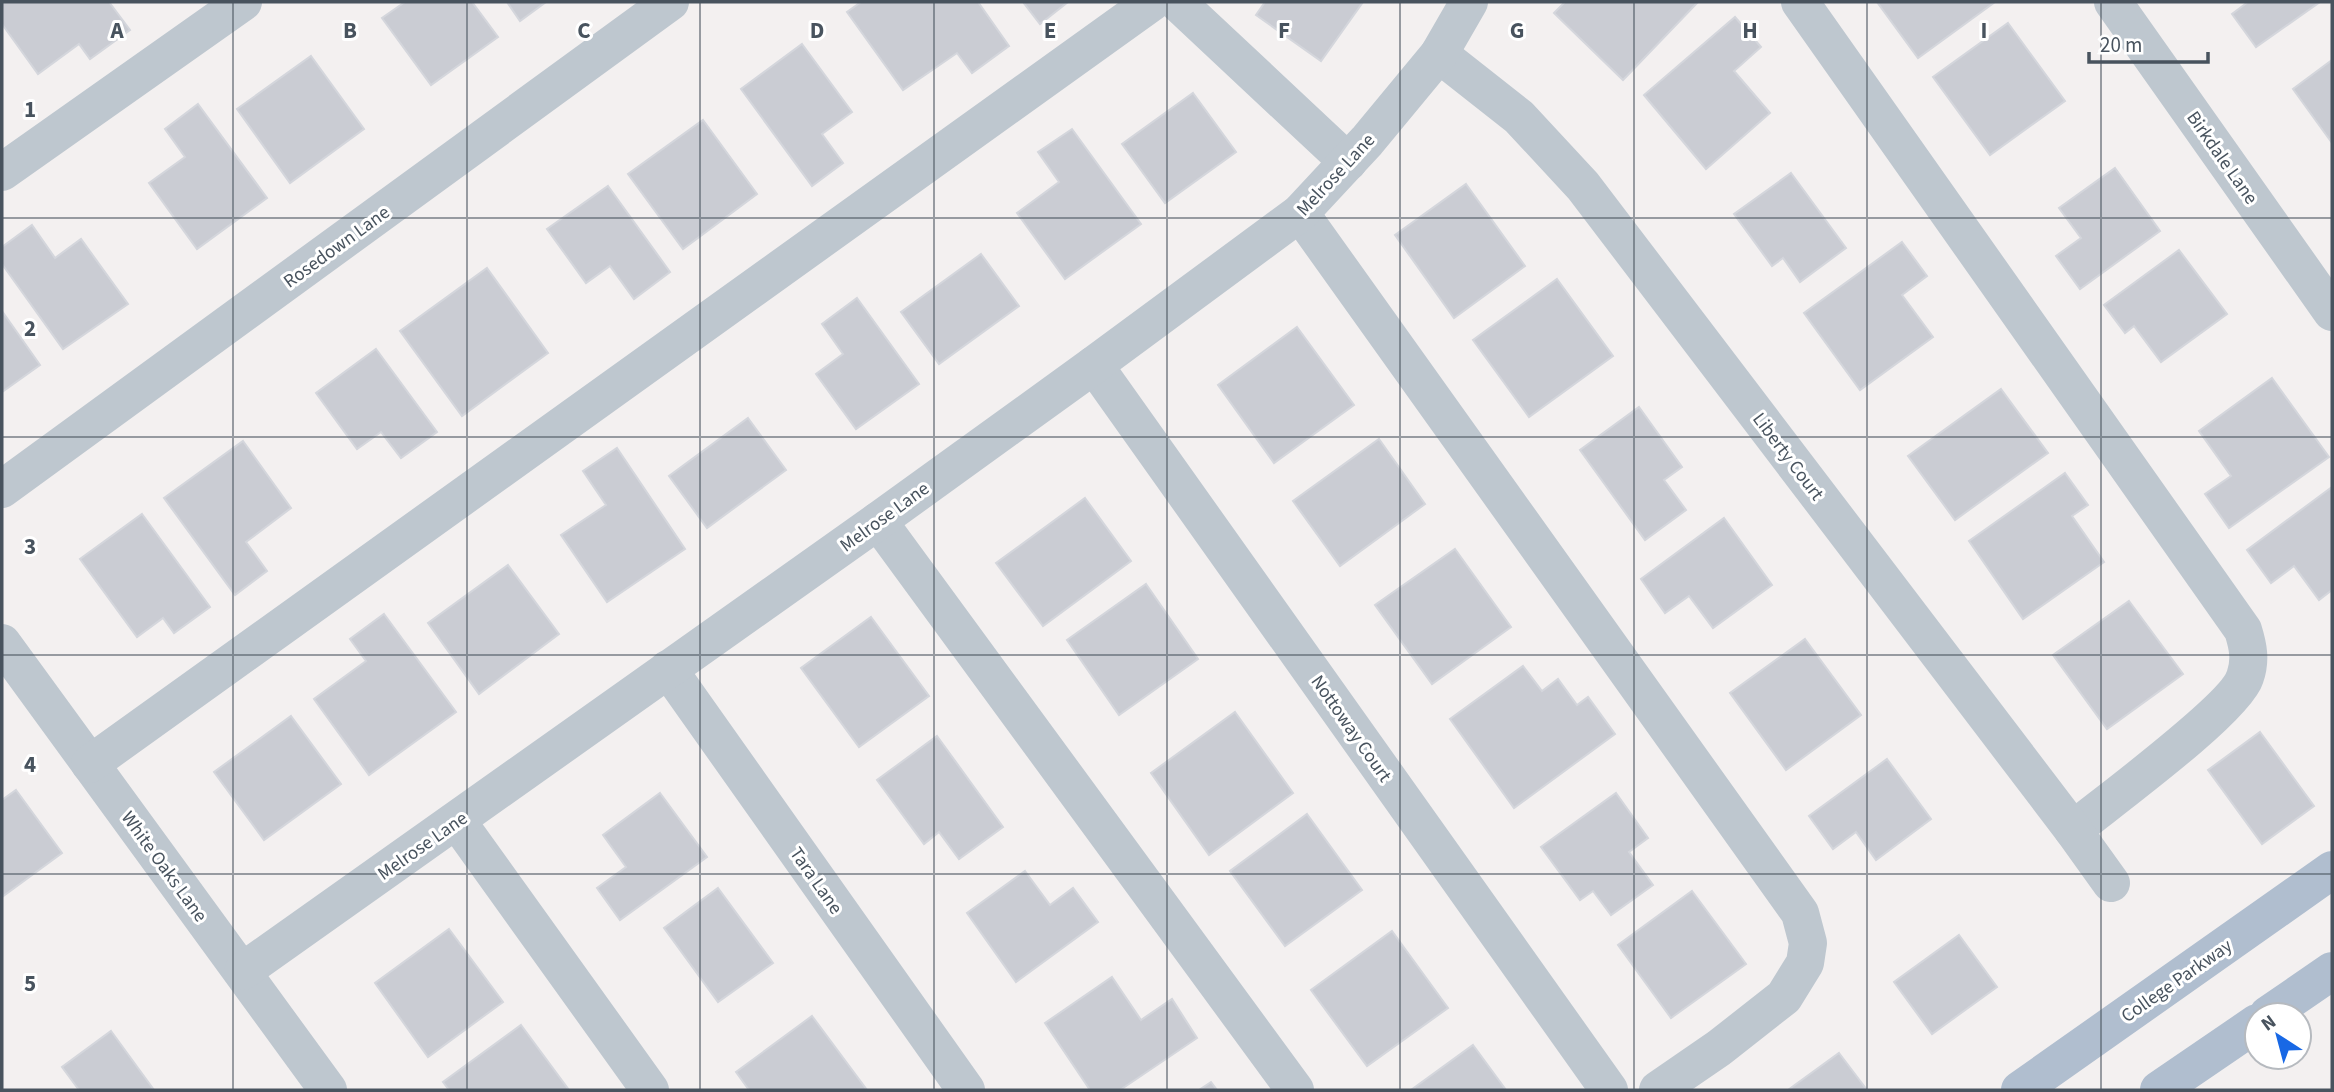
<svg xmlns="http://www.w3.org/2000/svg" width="2334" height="1092" font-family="'Source Sans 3',sans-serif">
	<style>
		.building { fill: #caccd3; stroke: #d4d6dc; stroke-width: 2 }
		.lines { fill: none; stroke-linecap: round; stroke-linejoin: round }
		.minor { stroke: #bec7cf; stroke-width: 38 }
		.major { stroke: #b0becf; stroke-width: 38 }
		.grid { fill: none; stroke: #48535e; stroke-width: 2; stroke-opacity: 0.55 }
		.labels { text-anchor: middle; stroke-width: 6; stroke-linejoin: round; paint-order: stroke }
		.street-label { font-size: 19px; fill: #48535e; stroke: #fff }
		.grid-label { font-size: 23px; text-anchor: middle; font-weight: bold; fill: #48535e; stroke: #fff; stroke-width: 6; stroke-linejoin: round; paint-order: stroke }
	</style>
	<rect width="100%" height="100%" fill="#f3f0f0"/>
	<g class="building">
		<polygon points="2,2 109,2 130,30 90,59 79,44 38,74 2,24"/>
		<polygon points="405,2 472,2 498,37 431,85 382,18"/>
		<polygon points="507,2 546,2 520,21"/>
		<polygon points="861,2 978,2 1009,46 972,73 957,53 903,90 847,12"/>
		<polygon points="1023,2 1068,2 1040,24"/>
		<polygon points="1265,2 1363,2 1321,61 1256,15"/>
		<polygon points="1565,2 1698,2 1623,80 1554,13"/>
		<polygon points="1877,2 1995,2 1918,58"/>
		<polygon points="2248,2 2320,2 2256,47 2232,14"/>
		<polygon points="1735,17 1761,47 1734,71 1770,113 1706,169 1644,95"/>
		<polygon points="2008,23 2065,101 1990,155 1933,77"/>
		<polygon points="802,44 852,112 822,134 843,163 812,186 741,89"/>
		<polygon points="311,56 364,129 290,183 237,109"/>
		<polygon points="2332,60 2332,143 2293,89"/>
		<polygon points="1193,93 1236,152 1165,203 1122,144"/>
		<polygon points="198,104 267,198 197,249 149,183 185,157 165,129"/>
		<polygon points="703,120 757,194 683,249 628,174"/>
		<polygon points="1072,129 1141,224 1065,279 1017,213 1059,182 1038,152"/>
		<polygon points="2115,168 2160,231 2080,289 2056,256 2081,238 2059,208"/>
		<polygon points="1791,173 1846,248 1800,282 1783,258 1772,266 1734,214"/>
		<polygon points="1466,184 1525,266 1454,318 1395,235"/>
		<polygon points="608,186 670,272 634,299 610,266 586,283 547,229"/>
		<polygon points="32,225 55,258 81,239 128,304 63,349 2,264 2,247"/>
		<polygon points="1902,242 1927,276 1902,295 1933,337 1860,390 1804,313"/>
		<polygon points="2179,250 2227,314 2161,362 2134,326 2125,333 2104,305"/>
		<polygon points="981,254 1019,306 939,364 901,312"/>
		<polygon points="487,268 548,353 462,416 400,331"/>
		<polygon points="1557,279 1613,356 1529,417 1473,340"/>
		<polygon points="857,298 919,384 856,429 816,374 843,354 822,324"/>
		<polygon points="2,311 40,365 2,392"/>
		<polygon points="1297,327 1354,405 1274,463 1218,385"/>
		<polygon points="376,349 437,432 401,458 381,432 357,449 316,393"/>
		<polygon points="2272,378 2329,457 2229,528 2205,494 2231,476 2199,431"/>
		<polygon points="2001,389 2048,453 1955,520 1908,456"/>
		<polygon points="1639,407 1682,467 1664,480 1686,510 1645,540 1580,450"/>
		<polygon points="748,418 786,470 707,528 669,476"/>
		<polygon points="1379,439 1425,504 1340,566 1293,501"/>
		<polygon points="243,441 291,508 246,542 267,571 235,595 164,498"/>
		<polygon points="617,448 685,549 607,602 561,535 606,505 583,471"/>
		<polygon points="2065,473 2088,505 2072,516 2104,562 2023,619 1969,541"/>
		<polygon points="2332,487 2332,590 2319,600 2294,566 2271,583 2247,550"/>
		<polygon points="1085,498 1131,561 1043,626 996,563"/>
		<polygon points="142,514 210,607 174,633 163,618 137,637 80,559"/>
		<polygon points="1724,518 1772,585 1713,628 1689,596 1665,613 1641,579"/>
		<polygon points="1455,549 1511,627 1432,684 1375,605"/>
		<polygon points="508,565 559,634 479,694 428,623"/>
		<polygon points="1146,584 1198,659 1119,715 1067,640"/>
		<polygon points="2129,601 2183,674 2107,729 2053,655"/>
		<polygon points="384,614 456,712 369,775 314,699 366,661 350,639"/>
		<polygon points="871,617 929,696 859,747 801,668"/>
		<polygon points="1805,639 1861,715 1786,770 1730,693"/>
		<polygon points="1523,666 1542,691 1558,679 1577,705 1588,697 1615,734 1514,808 1450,719"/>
		<polygon points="1235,712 1293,793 1209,855 1151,773"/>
		<polygon points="291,716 341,784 264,840 214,772"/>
		<polygon points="2260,732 2314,806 2262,844 2208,770"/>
		<polygon points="937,736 1003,827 959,859 939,832 924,844 877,780"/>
		<polygon points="1887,759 1931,819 1876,860 1856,832 1833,849 1809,816"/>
		<polygon points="16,790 62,853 2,897 2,800"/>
		<polygon points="660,793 707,857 620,920 597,888 626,867 603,835"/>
		<polygon points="1616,793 1648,838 1629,852 1653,885 1611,915 1593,891 1580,900 1541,847"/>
		<polygon points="1307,814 1362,890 1285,946 1230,871"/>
		<polygon points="1025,871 1050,905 1073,888 1098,922 1016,982 967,913"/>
		<polygon points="718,888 773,963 718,1002 664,928"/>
		<polygon points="1692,891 1746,964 1671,1018 1618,945"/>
		<polygon points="449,929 503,1002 428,1057 375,983"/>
		<polygon points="1392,931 1448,1008 1367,1066 1311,990"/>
		<polygon points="1959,935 1997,987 1932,1034 1894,982"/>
		<polygon points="1112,977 1141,1020 1172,999 1197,1038 1120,1090 1090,1090 1045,1023"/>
		<polygon points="812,1016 867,1090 749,1090 736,1072"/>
		<polygon points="521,1025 569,1090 449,1090 443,1082"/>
		<polygon points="111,1031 154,1090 79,1090 62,1067"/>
		<polygon points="1473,1045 1506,1090 1411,1090"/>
		<polygon points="1839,1053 1867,1090 1788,1090"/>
		<polygon points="1211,1082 1217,1090 1199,1090"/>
	</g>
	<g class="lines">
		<g class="minor">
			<polyline points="1177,2 1348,162"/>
			<path d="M1800,2l443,628c5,16 8,30 2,47 -10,32 -139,126 -172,153"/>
			<polyline points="2113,2 2332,312"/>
			<polyline points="1439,54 1519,117 1583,186 2073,830 2111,883"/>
			<polyline points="2,172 243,2"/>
			<polyline points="1300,213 1800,913 1808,943 1805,963 1784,997 1719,1048 1658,1090"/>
			<polyline points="1094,365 1609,1090"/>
			<polyline points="2,489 670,2"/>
			<polyline points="878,521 1295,1090"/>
			<polyline points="2,643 328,1090"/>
			<polyline points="668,669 966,1090"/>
			<polyline points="90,764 1152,2"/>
			<polyline points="457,821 650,1090"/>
			<polyline points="243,971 878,521 1094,365 1300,213 1367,141 1439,54 1469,2"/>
		</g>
		<g class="major">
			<polyline points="2268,1015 2332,971"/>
			<polyline points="2020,1090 2332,870"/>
			<polyline points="2159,1090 2257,1023"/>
		</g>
	</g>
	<path class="grid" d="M233,2v1088M467,2v1088M700,2v1088M934,2v1088M1167,2v1088M1400,2v1088M1634,2v1088M1867,2v1088M2101,2v1088M2,218h2330M2,437h2330M2,655h2330M2,874h2330"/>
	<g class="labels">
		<g class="street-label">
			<text transform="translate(2223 157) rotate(55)" y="7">Birkdale Lane</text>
			<text transform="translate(1335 174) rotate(-47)" y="7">Melrose Lane</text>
			<text transform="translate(336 246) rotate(-36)" y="7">Rosedown Lane</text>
			<text transform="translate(1789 456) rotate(53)" y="7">Liberty Court</text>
			<text transform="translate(884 516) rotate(-36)" y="7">Melrose Lane</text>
			<text transform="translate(1352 728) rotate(55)" y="7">Nottoway Court</text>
			<text transform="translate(422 845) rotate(-35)" y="7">Melrose Lane</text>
			<text transform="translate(165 866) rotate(54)" y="7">White Oaks Lane</text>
			<text transform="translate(817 880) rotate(55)" y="7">Tara Lane</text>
			<text transform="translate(2176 980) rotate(-35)" y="7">College Parkway</text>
		</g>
	</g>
	<g class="grid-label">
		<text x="117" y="38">A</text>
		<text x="350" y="38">B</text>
		<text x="584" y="38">C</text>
		<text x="817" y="38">D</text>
		<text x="1050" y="38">E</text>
		<text x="1284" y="38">F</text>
		<text x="1517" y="38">G</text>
		<text x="1750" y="38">H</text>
		<text x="1984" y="38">I</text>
		<text x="30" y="117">1</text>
		<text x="30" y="336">2</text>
		<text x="30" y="554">3</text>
		<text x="30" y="772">4</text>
		<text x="30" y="991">5</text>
	</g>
	<rect width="2334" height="1092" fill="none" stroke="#48535e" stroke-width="7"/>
	<g transform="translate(2278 1036) rotate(324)"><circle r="33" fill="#ffffff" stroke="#b6babf" stroke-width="2"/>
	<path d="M0-5L12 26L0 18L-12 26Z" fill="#1868e5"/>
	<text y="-10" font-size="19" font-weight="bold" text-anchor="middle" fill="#48535e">N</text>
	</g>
	<path d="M2089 52v10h119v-10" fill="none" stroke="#48535e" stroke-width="3.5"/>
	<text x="2100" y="52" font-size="21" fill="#48535e" stroke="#ffffff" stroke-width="5" paint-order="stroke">20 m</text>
</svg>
